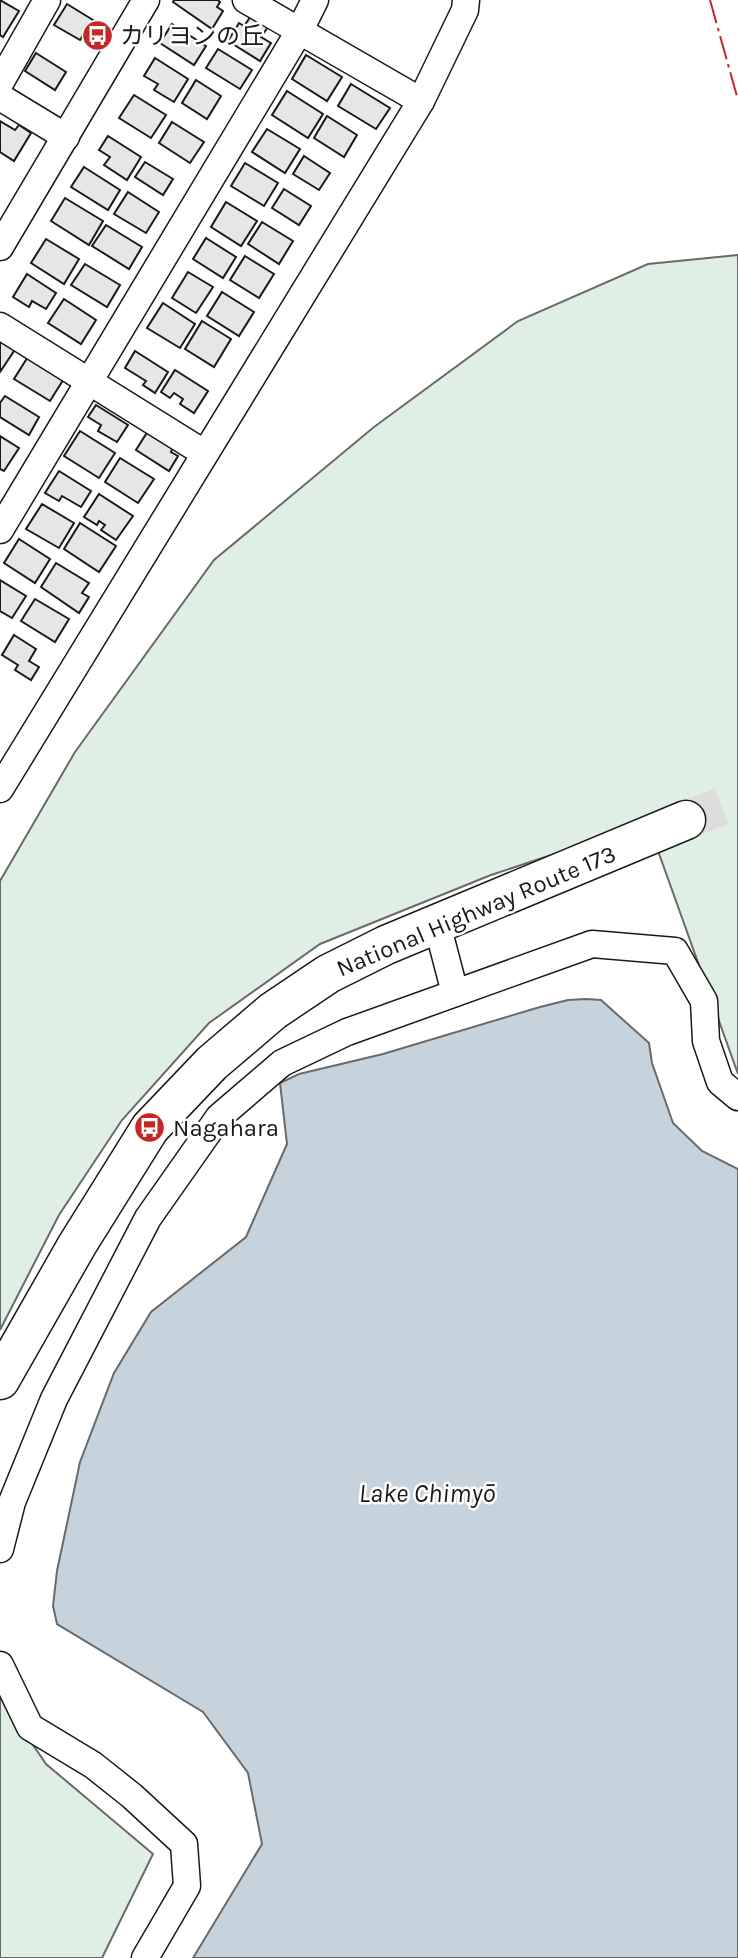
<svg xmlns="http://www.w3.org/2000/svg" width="738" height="1958" font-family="Karla,'Noto Sans JP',sans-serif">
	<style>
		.green { fill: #e0efe3; stroke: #6a6a6a; stroke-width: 2 }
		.water { fill: #c6d2dc; stroke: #6a6a6a; stroke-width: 2 }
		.building { fill: #e6e6e6; stroke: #1a1a1a; stroke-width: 2 }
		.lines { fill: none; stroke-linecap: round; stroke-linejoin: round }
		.highway-tunnel { stroke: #ddd; stroke-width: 38; stroke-dasharray: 38 19; stroke-linecap: butt }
		.minor-casing { stroke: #1a1a1a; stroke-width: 29 }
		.highway-casing { stroke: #1a1a1a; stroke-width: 41 }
		.minor { stroke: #fff; stroke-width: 26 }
		.highway { stroke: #fff; stroke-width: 38 }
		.power { stroke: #c62828; stroke-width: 2; stroke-dasharray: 24 5 3.5 5; stroke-linecap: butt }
		.labels { text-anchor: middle; stroke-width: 5; stroke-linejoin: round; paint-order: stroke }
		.poi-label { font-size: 24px; fill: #1a1a1a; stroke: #fff; text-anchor: start }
		.street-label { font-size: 24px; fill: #1a1a1a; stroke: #fff }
		.water-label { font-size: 26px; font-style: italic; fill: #1a1a1a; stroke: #fff }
	</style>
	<rect width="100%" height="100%" fill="#fff"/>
	<g class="green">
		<polygon points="738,255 738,1074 648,823 491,875 320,944 209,1023 122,1120 59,1215 0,1330 0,881 75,752 214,560 374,427 518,321 648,264"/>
		<polygon points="0,1696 46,1764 153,1854 102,1958 0,1958"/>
	</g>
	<polygon class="water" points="586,999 601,1000 649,1043 652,1063 673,1123 702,1151 738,1169 738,1958 193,1958 262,1844 248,1773 203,1712 57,1624 53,1606 57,1571 80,1462 114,1373 151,1312 246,1237 287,1144 280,1083 299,1074 383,1054 540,1007 568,1000"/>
	<g class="building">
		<polygon points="0,0 19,11 3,37 0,35"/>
		<polygon points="174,0 218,0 220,2 217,7 223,11 212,29 173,2"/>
		<polygon points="67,4 93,20 80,40 54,25"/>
		<polygon points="251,16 268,27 261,37 271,43 260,61 228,41 239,23 244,26"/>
		<polygon points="172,24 206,46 194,65 160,43"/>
		<polygon points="218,49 252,70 240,89 206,68"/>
		<polygon points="36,53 66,72 55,90 25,71"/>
		<polygon points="306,55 342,77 327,101 292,79"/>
		<polygon points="155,58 188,79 174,102 154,90 158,84 144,76"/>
		<polygon points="196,80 221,96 207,119 182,103"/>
		<polygon points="351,84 390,108 376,129 338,106"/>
		<polygon points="287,91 323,114 308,138 272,115"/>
		<polygon points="134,95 166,115 151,138 119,118"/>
		<polygon points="327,116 357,135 344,157 314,138"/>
		<polygon points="0,121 15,130 19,125 31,133 14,161 0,152"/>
		<polygon points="172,122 204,142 190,163 159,143"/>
		<polygon points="267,129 300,149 285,173 252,152"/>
		<polygon points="108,136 141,157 127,180 104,165 110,157 99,150"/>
		<polygon points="304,156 330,173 319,190 293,174"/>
		<polygon points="145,162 173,179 163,195 135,177"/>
		<polygon points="245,163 278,183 264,206 231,186"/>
		<polygon points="84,167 120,190 108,210 71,187"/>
		<polygon points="284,189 311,206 299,225 272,208"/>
		<polygon points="128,192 159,212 146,233 114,214"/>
		<polygon points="65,198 103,221 89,245 51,221"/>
		<polygon points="226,202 257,221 241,246 211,227"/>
		<polygon points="262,222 293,241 279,264 248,244"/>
		<polygon points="106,225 142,247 129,269 92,246"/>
		<polygon points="206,238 236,257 223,278 193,259"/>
		<polygon points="46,239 79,259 64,284 31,263"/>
		<polygon points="245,256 274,274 259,298 230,280"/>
		<polygon points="85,264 120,285 107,307 71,285"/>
		<polygon points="188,272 213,287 196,313 172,298"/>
		<polygon points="27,274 56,293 46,309 32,301 29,307 13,297"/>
		<polygon points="222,292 254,312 239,336 207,316"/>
		<polygon points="64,299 96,320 81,344 48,323"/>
		<polygon points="163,303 195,324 180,348 147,328"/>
		<polygon points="202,321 231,339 214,367 185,349"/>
		<polygon points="0,338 16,348 0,372"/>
		<polygon points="135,351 168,372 155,393 143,385 146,381 125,368"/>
		<polygon points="29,355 65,377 50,401 14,379"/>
		<polygon points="175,370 208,391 194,413 180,404 183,399 174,393 170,398 161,392"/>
		<polygon points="5,396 39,417 29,435 0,417 0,403"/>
		<polygon points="96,405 128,425 117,442 98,431 101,425 88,417"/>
		<polygon points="80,431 115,453 99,478 64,456"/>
		<polygon points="148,431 173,447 171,452 178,456 169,471 136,450"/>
		<polygon points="0,436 19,448 4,471 0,469"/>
		<polygon points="120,458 154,479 138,503 105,482"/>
		<polygon points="59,471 91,491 81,507 62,496 59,501 45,493"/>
		<polygon points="99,494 133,516 116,540 101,530 105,525 99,521 97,525 84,517"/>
		<polygon points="42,504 74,523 59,548 26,529"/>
		<polygon points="80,523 116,546 99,572 64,549"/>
		<polygon points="19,539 50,559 35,583 4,563"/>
		<polygon points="56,563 89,583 82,593 89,597 79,613 41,587"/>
		<polygon points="0,580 26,596 12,618 0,611"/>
		<polygon points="35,599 69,619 55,642 21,621"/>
		<polygon points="14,635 36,649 29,661 39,667 31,680 15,670 18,665 2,655"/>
	</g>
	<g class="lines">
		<polyline class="highway-tunnel" points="686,820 738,800"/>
		<defs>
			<g id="minor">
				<polyline points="246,0 421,101"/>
				<polyline points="0,83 47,0"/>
				<polyline points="0,97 66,137"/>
				<polyline points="0,247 146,0"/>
				<polyline points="0,326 204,453"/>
				<polyline points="0,530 300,30 315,0"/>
				<polyline points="0,789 421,101 465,10 466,0"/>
				<polyline points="437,924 455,993"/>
				<polyline points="0,1549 12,1502 54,1399 148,1218 219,1117 282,1063 347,1032 592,944 675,951 704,1001 706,1041 720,1082 738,1097"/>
				<polyline points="0,1665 30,1727 93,1765 132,1796 184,1844 187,1886 145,1958"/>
			</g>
			<polyline id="highway" points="0,1380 77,1245 150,1128 212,1063 273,1011 328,974 386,945 686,820"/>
		</defs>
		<use href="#minor" class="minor-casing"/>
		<use href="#highway" class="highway-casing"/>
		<use href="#minor" class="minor"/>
		<use href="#highway" class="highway"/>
		<polyline class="power" points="710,0 738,100"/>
	</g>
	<defs>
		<symbol id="bus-disc" viewBox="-11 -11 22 22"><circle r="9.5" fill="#c62828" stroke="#fff"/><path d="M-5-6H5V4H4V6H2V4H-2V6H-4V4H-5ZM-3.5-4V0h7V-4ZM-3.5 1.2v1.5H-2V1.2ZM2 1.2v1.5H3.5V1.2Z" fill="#fff"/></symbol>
	</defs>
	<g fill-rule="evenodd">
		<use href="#bus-disc" x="80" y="18" width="35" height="35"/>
		<use href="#bus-disc" x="132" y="1110" width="35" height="35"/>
	</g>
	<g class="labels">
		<g class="poi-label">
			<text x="120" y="44">カリヨンの丘</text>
			<text x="173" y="1136">Nagahara</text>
		</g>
		<g class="street-label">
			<text transform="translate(476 911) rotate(-23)" y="8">National Highway Route 173</text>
		</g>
		<g class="water-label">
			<text x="427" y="1502">Lake Chimyō</text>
		</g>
	</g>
</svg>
